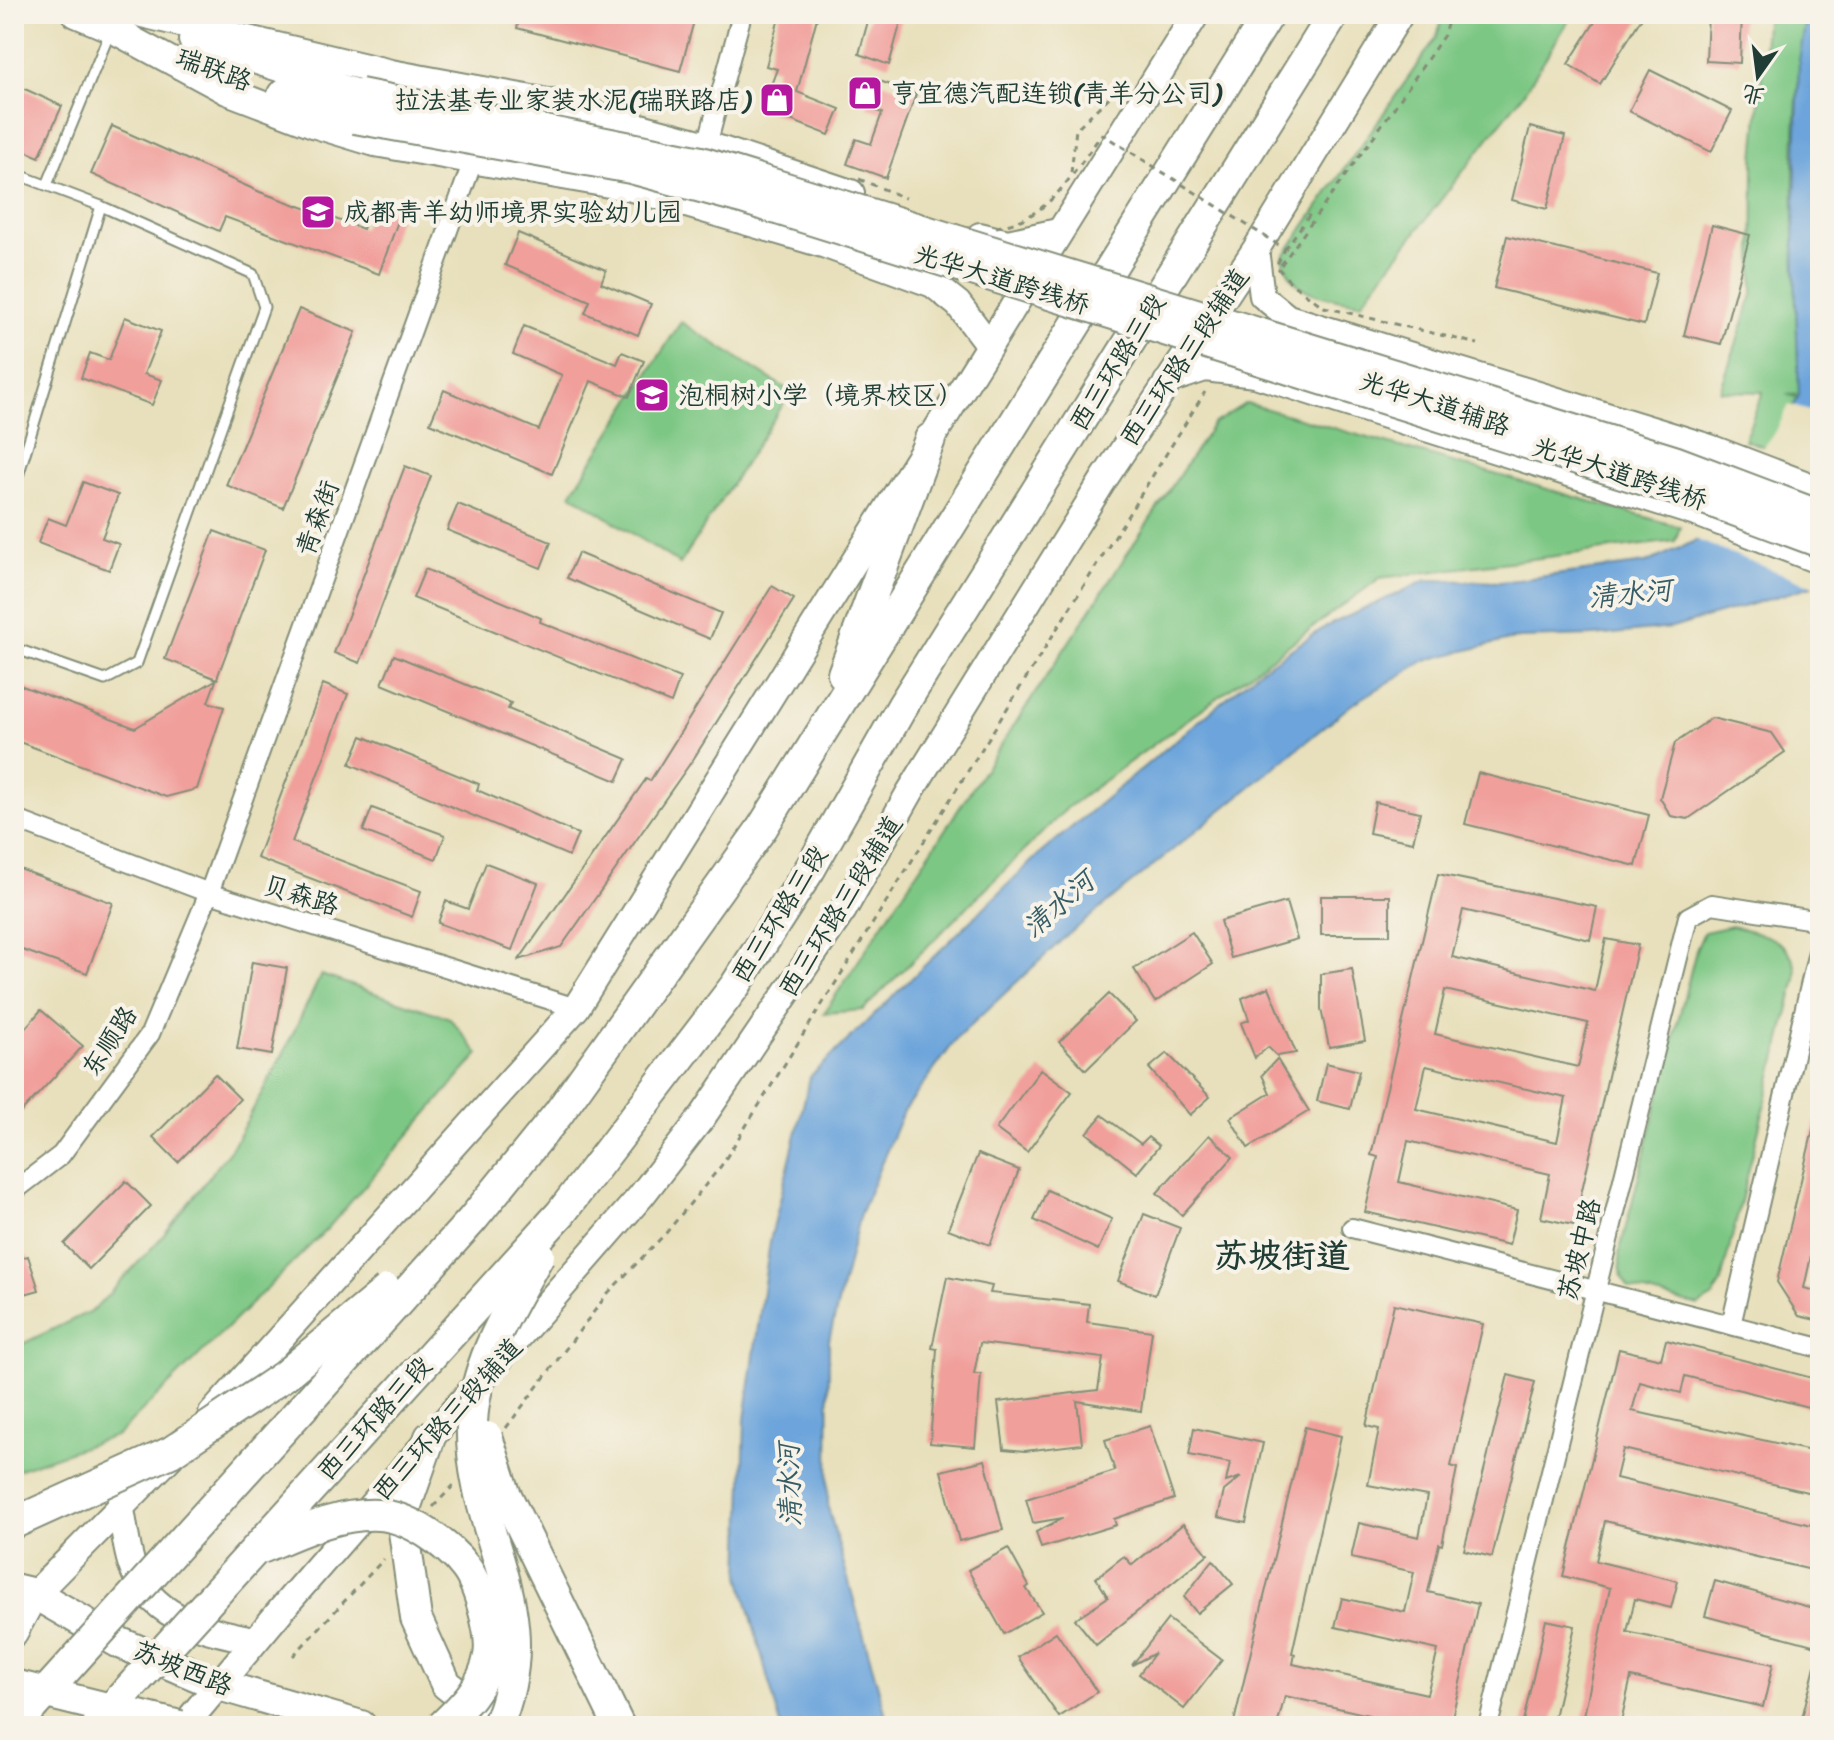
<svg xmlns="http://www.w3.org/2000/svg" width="1834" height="1740" font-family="Sriracha,'LXGW WenKai TC',sans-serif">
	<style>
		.green { fill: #7dc784; stroke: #4e825c; stroke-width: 2 }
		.water { fill: #6ca4db; stroke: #467088; stroke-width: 2 }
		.pier { fill: #e8e0bc }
		.building { fill: #f19f9b; fill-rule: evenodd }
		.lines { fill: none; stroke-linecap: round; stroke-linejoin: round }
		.service-casing { stroke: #848e78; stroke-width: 13 }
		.minor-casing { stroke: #848e78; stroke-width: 22 }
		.tertiary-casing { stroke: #848e78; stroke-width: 28 }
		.secondary-casing { stroke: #848e78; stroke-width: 30 }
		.primary-casing { stroke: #848e78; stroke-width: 34 }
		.trunk-casing { stroke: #848e78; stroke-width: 34 }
		.path { stroke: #848e78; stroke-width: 3; stroke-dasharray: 6 6; stroke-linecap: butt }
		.service { stroke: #fff; stroke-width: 9 }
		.minor { stroke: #fff; stroke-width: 18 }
		.tertiary { stroke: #fff; stroke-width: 24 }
		.secondary { stroke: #fff; stroke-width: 26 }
		.primary { stroke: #fff; stroke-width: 30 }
		.trunk { stroke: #fff; stroke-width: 30 }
		.primary-bridge-casing { stroke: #848e78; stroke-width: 34; stroke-linecap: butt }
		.trunk-bridge-casing { stroke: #848e78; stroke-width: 34; stroke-linecap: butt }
		.path-bridge { stroke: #848e78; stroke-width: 3; stroke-dasharray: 6 6; stroke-linecap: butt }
		.primary-bridge { stroke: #fff; stroke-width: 30 }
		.trunk-bridge { stroke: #fff; stroke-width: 30 }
		.labels { text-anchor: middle; stroke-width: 8; stroke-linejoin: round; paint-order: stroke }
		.street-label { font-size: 26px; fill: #1f3d34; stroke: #f7f3e8 }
		.poi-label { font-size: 26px; fill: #1f3d34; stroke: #f7f3e8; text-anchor: start }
		.water-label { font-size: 28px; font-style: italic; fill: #365c66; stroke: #f7f3e8 }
		.district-label { font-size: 34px; font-weight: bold; fill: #1f3d34; stroke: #f7f3e8 }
	</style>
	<rect width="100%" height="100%" fill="#f7f3e8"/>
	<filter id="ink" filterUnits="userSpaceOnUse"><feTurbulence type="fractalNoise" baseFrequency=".0125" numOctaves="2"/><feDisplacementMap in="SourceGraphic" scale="16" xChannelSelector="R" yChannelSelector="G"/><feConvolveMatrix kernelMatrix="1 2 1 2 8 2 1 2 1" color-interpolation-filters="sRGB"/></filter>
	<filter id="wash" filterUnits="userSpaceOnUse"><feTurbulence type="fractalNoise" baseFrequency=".006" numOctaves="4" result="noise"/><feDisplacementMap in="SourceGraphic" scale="32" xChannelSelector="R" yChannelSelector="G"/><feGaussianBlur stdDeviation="1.8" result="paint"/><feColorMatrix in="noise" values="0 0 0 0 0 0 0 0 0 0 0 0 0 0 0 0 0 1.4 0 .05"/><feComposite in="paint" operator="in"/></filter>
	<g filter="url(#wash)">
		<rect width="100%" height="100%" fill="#e8e0bc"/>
		<g class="green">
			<path d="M1444,14h129l-50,80 -162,209c-34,-6 -70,-6 -78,-46l153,-219z"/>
			<path d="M1767,14h40c-21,124 -12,255 -8,381l-13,-1 34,11v60l-76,-25 19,-48 -43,-1 33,-96 1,-136z"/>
			<polygon points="681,322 791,392 680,564 571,494"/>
			<polygon points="1246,403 1680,527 1675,541 1380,578 1067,808 863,1010 824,1013 1213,424"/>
			<path d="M1732,926c31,8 66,14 64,53l-75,303 -8,15 -15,9 -69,-18 -7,-10 -3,-24 77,-304 8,-18z"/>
			<polygon points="321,975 450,1018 479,1054 328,1228 118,1435 14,1471 14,1348 95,1309 161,1238 233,1146 284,1052"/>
		</g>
		<polygon class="water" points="1807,14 1820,14 1820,568 1812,586 1672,628 1594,636 1518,638 1426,660 1351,705 1064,938 958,1037 902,1114 860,1214 829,1340 828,1507 889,1726 781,1726 740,1576 745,1419 770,1241 810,1077 1036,857 1261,669 1327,626 1427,580 1501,582 1646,563 1698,540 1779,435 1799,395 1794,236 1799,60"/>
		<polygon class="pier" points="1789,405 1820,414 1820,578 1816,587 1692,538 1775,433"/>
		<g id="blocks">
			<g class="building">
				<polygon points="521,14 696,14 680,71 517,28"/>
				<polygon points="780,14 818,14 797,92 840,109 829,135 762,109 777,69 766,66"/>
				<polygon points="870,14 903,14 889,65 859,54"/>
				<polygon points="1600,14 1644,14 1600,84 1568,64"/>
				<polygon points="1708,14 1742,14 1740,63 1706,61"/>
				<polygon points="1650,70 1732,111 1711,152 1629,111"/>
				<polygon points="877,80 916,94 886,178 847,164 856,139 871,144 882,113 867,107"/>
				<polygon points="14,84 62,106 39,157 14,146"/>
				<polygon points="112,126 260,192 363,229 374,200 402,210 379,274 225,217 219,231 91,174"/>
				<polygon points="1530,127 1565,136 1547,209 1512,200"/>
				<polygon points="1712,225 1750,235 1721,344 1684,335"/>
				<polygon points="518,233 606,270 601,283 651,304 638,335 585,313 590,301 505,265"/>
				<polygon points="1507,236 1657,273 1644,325 1494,288"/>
				<polygon points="299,309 356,332 283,508 226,485"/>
				<polygon points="125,317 161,331 144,374 162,380 152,405 81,378 90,353 109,360"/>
				<polygon points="524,326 617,364 622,352 644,361 629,397 591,381 552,474 430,423 444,390 539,430 562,375 513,354"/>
				<polygon points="405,466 431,476 360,663 334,653"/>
				<polygon points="83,482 118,495 102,538 119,544 109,570 38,543 48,518 66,525"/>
				<polygon points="458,504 551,542 541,568 447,530"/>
				<polygon points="214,531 265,550 208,702 224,707 197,789 166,797 14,740 14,683 135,728 217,679 165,659"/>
				<polygon points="578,553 721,613 710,639 567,578"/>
				<polygon points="425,569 541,618 540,622 680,678 671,703 413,598"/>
				<polygon points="772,586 794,599 694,758 561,947 519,960 646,779 650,781"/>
				<polygon points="394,655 511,703 508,709 627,759 617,781 382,684"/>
				<polygon points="323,684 348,694 292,842 421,891 412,917 257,858"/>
				<polygon points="1712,718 1772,733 1785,752 1688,819 1671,816 1660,798 1675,743"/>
				<polygon points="362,736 479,784 477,790 578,834 569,856 350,764"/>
				<polygon points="1478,773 1649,815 1636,866 1465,824"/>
				<polygon points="1375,802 1420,812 1413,842 1369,833"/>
				<polygon points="372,808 445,835 436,859 363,831"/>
				<polygon points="486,863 538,883 512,950 438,923 446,901 468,909"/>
				<polygon points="14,867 113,903 87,973 14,947"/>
				<path d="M1438,874l159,33 -7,33 -127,-30 -11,47 143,34 11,-52 32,6 -64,280 -33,-7 9,-44 -142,-33 -9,41 118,28 -8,35 -144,-33 13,-55 -7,-2zM1445,990l143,33 -10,44 -143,-33zM1426,1066l140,32 -9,44 -141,-33z"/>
				<rect x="1321" y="896" width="69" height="39"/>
				<polygon points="1286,902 1297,939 1231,958 1220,921"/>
				<polygon points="1192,932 1213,964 1155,1002 1134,969"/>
				<polygon points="252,962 287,968 272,1055 237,1049"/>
				<polygon points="1352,969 1365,1041 1329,1047 1321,1009 1321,974"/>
				<polygon points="1269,987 1296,1053 1277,1056 1268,1047 1255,1058 1241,1023 1249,1020 1242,998"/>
				<polygon points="1109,994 1136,1021 1086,1070 1059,1042"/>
				<polygon points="41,1010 83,1046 14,1120 14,1041"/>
				<polygon points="1167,1053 1210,1097 1190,1115 1149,1068"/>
				<polygon points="1277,1059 1309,1111 1248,1148 1230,1118 1270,1093 1262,1075"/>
				<polygon points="1326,1063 1359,1071 1350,1109 1317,1101"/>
				<polygon points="1041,1069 1072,1092 1027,1152 996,1129"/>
				<polygon points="215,1074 240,1099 178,1162 153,1137"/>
				<polygon points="1102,1115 1141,1144 1148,1137 1159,1146 1137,1173 1087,1133"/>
				<polygon points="1815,1121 1820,1121 1820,1215 1804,1288 1820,1292 1820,1321 1799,1316 1777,1282"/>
				<polygon points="1209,1135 1233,1157 1182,1215 1157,1193"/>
				<polygon points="978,1154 1019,1170 990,1245 948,1229"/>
				<polygon points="126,1181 151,1206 89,1269 64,1244"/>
				<polygon points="1047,1190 1112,1219 1098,1250 1034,1220"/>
				<polygon points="1144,1214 1180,1228 1155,1295 1118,1281"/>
				<polygon points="28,1256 39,1290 14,1297 14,1260"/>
				<polygon points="947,1277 992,1286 990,1293 1089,1304 1087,1322 1152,1331 1141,1411 1077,1401 1082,1444 1025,1451 1004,1449 998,1402 1098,1390 1103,1358 980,1343 974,1374 981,1374 975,1447 930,1443 937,1349 932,1348"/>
				<polygon points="1394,1304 1483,1324 1451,1466 1457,1468 1442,1545 1439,1544 1428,1592 1478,1604 1450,1726 1367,1726 1369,1715 1285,1696 1277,1726 1233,1726 1305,1427 1341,1436 1292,1653 1295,1654 1293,1664 1427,1694 1438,1650 1335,1627 1342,1598 1405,1612 1414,1572 1351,1558 1359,1523 1419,1537 1427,1496 1368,1485 1379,1429 1366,1426"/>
				<polygon points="1666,1340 1820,1380 1820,1410 1685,1376 1681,1393 1640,1382 1632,1411 1820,1453 1820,1495 1623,1449 1616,1478 1820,1527 1820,1572 1605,1521 1596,1561 1678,1581 1671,1608 1635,1599 1627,1632 1773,1664 1763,1707 1631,1677 1620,1726 1582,1726 1610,1588 1563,1576 1619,1349 1661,1359"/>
				<polygon points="1508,1375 1535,1382 1492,1557 1464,1550"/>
				<polygon points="1150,1426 1174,1499 1114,1519 1116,1525 1041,1548 1036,1532 1063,1518 1033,1523 1026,1499 1115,1471 1105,1440"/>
				<polygon points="1194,1428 1263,1443 1246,1523 1218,1517 1224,1491 1241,1477 1226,1482 1230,1463 1189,1455"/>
				<polygon points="985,1460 1003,1530 959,1541 941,1471"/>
				<polygon points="1183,1524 1208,1554 1096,1645 1075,1619 1108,1597 1096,1578 1124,1556 1132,1565"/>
				<polygon points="1008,1548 1029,1586 1026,1588 1042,1612 1004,1634 968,1570"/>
				<polygon points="1213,1560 1233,1584 1197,1613 1184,1597"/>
				<polygon points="1715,1581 1820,1610 1820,1647 1705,1616"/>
				<polygon points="1168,1619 1222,1660 1184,1709 1139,1674 1155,1653 1132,1665"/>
				<polygon points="1546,1620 1575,1626 1552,1726 1522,1726"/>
				<polygon points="1056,1632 1097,1692 1059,1717 1018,1657"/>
				<polygon points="1815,1666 1820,1666 1820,1726 1800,1726"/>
			</g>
		</g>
	</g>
	<g filter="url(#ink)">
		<use href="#blocks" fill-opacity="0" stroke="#848e78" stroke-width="2"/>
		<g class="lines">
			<defs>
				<g id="service">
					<polyline points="14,173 101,206 253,274 264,307 137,663 105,680 14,648"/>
					<polyline points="47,185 110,32"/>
					<polyline points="14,489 101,206"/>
				</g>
				<g id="minor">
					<polyline points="707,145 742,14"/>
					<polyline points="14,819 209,893 576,1008"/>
					<polyline points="14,1191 61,1155 150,1034 209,893 473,161"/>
					<polyline points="1352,1228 1820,1348"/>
					<polyline points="1731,1325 1820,943"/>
					<polyline points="1488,1726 1688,917 1712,904 1820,921"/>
				</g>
				<g id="tertiary">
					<polyline points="1256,249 1262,296 1288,317 1710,447 1820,489"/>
					<polyline points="1166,382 1205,369 1255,375 1702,516 1820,562"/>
				</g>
				<g id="secondary">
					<polyline points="76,14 128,36"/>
					<polyline points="142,14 391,73 548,102 707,145 851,193"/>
					<polyline points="112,29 227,91 316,125 375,143 632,188 823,244 933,284 958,304 989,345"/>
					<polyline points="192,40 360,94"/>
					<polyline points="281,94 355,118"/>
					<polyline points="980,236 1008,243 1058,232"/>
					<polyline points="212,1414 576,1008 1196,14"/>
					<path d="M120,1506c5,20 6,48 15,67 22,48 74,58 119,67"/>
					<polyline points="14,1633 35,1594 171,1456"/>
					<polyline points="184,1726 292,1597 641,1196 703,1116 843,910 910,792 1104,479 1256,249 1400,14"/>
				</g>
				<g id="primary">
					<polyline points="430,1437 402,1517 416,1618 446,1684 499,1726"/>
					<polyline points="14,1589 35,1594 118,1642 219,1685 361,1726"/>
				</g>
				<g id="trunk">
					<polyline points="843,674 930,439"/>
					<polyline points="762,828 1269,14"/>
					<polyline points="810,869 903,705 1334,14"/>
					<polyline points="15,1726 33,1706"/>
				</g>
			</defs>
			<use href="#service" class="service-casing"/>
			<use href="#minor" class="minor-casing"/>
			<use href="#tertiary" class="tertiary-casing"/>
			<use href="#secondary" class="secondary-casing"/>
			<use href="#primary" class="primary-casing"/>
			<use href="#trunk" class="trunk-casing"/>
			<g class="path">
				<polyline points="1071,173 1076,129 1128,79"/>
				<polyline points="1285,249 1313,210"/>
				<polyline points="1281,265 1394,108 1444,35 1450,14"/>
				<polyline points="506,1428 608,1293 666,1233 721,1166 1205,392"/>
				<polyline points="433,1507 455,1484"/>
				<polyline points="293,1656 384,1559"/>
			</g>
			<use href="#service" class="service"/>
			<use href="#minor" class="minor"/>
			<use href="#tertiary" class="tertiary"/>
			<use href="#secondary" class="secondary"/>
			<use href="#primary" class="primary"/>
			<use href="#trunk" class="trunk"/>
			<defs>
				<g id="primary-bridge">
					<polyline points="360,94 701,162 1674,461 1820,516"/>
					<polyline points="355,118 631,168 742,198 1699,497 1820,542"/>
				</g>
				<g id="trunk-bridge">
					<polyline points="487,1437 505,1493 619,1726"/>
					<polyline points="14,1523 171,1452 284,1376 387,1290"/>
					<path d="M261,1548c37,-15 76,-35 117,-33 31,1 70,29 88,53 13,17 27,67 23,88 -5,30 -26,50 -47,70"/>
					<polyline points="14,1685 180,1726"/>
					<polyline points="33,1706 472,1220 558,1114 762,828"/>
					<polyline points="99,1722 561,1213 735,986 810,869"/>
					<path d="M497,1726c51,-119 -29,-192 -25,-303 3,-63 38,-115 67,-168"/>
				</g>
			</defs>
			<use href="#primary-bridge" class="primary-bridge-casing"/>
			<use href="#trunk-bridge" class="trunk-bridge-casing"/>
			<g class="path-bridge">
				<polyline points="859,179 905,198"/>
				<path d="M996,227c54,-8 75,-52 106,-93l183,115 -9,17 16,18 32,23 154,37"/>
			</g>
			<use href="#primary-bridge" class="primary-bridge"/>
			<use href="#trunk-bridge" class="trunk-bridge"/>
		</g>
	</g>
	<defs>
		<symbol id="shop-square" viewBox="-11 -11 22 22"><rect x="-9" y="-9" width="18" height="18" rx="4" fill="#b5179e" stroke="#f7f3e8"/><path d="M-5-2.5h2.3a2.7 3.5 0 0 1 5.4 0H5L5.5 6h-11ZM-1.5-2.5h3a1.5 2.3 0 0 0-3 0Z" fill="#fff"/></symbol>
		<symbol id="school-square" viewBox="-11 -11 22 22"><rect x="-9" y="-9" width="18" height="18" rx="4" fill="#b5179e" stroke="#f7f3e8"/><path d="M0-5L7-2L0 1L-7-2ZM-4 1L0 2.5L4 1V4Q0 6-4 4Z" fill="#fff"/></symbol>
	</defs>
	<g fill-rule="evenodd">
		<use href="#shop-square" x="845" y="73" width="40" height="40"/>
		<use href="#shop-square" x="757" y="80" width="40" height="40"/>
		<use href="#school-square" x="298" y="192" width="40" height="40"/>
		<use href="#school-square" x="632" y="375" width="40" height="40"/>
	</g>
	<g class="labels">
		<g class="street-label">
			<text transform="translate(214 69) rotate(20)" y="9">瑞联路</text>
			<text transform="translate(1002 279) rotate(17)" y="9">光华大道跨线桥</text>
			<text transform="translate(1184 357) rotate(-56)" y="9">西三环路三段辅道</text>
			<text transform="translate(1117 362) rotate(-58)" y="9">西三环路三段</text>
			<text transform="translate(1435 403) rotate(18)" y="9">光华大道辅路</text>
			<text transform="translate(1620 473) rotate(18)" y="9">光华大道跨线桥</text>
			<text transform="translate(317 518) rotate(-70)" y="9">青森街</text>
			<text transform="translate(301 895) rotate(17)" y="9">贝森路</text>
			<text transform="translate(840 906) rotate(-58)" y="9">西三环路三段辅道</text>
			<text transform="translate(779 914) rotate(-58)" y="9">西三环路三段</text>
			<text transform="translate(109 1041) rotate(-57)" y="9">东顺路</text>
			<text transform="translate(1579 1249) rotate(-76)" y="9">苏坡中路</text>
			<text transform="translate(374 1418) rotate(-48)" y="9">西三环路三段</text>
			<text transform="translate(447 1419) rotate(-48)" y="9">西三环路三段辅道</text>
			<text transform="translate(183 1668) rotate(22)" y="9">苏坡西路</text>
		</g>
		<g class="poi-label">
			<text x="891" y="102">亨宜德汽配连锁(青羊分公司)</text>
			<text x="751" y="109" text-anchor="end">拉法基专业家装水泥(瑞联路店)</text>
			<text x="344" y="221">成都青羊幼师境界实验幼儿园</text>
			<text x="678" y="404">泡桐树小学（境界校区）</text>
		</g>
		<g class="water-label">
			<text transform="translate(1630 593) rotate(-6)" y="10">清水河</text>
			<text transform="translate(1058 904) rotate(-41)" y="10">清水河</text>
			<text transform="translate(789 1485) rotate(-92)" y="10">清水河</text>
		</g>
		<g class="district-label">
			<text x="1282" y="1267">苏坡街道</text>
		</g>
	</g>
	<rect width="1834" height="1740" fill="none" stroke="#f7f3e8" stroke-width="48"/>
	<g transform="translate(1758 76) rotate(194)" stroke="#f7f3e8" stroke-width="6" paint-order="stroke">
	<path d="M0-6L14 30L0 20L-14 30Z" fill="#1f3d34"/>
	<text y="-12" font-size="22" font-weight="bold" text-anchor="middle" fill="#1f3d34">北</text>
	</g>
</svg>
